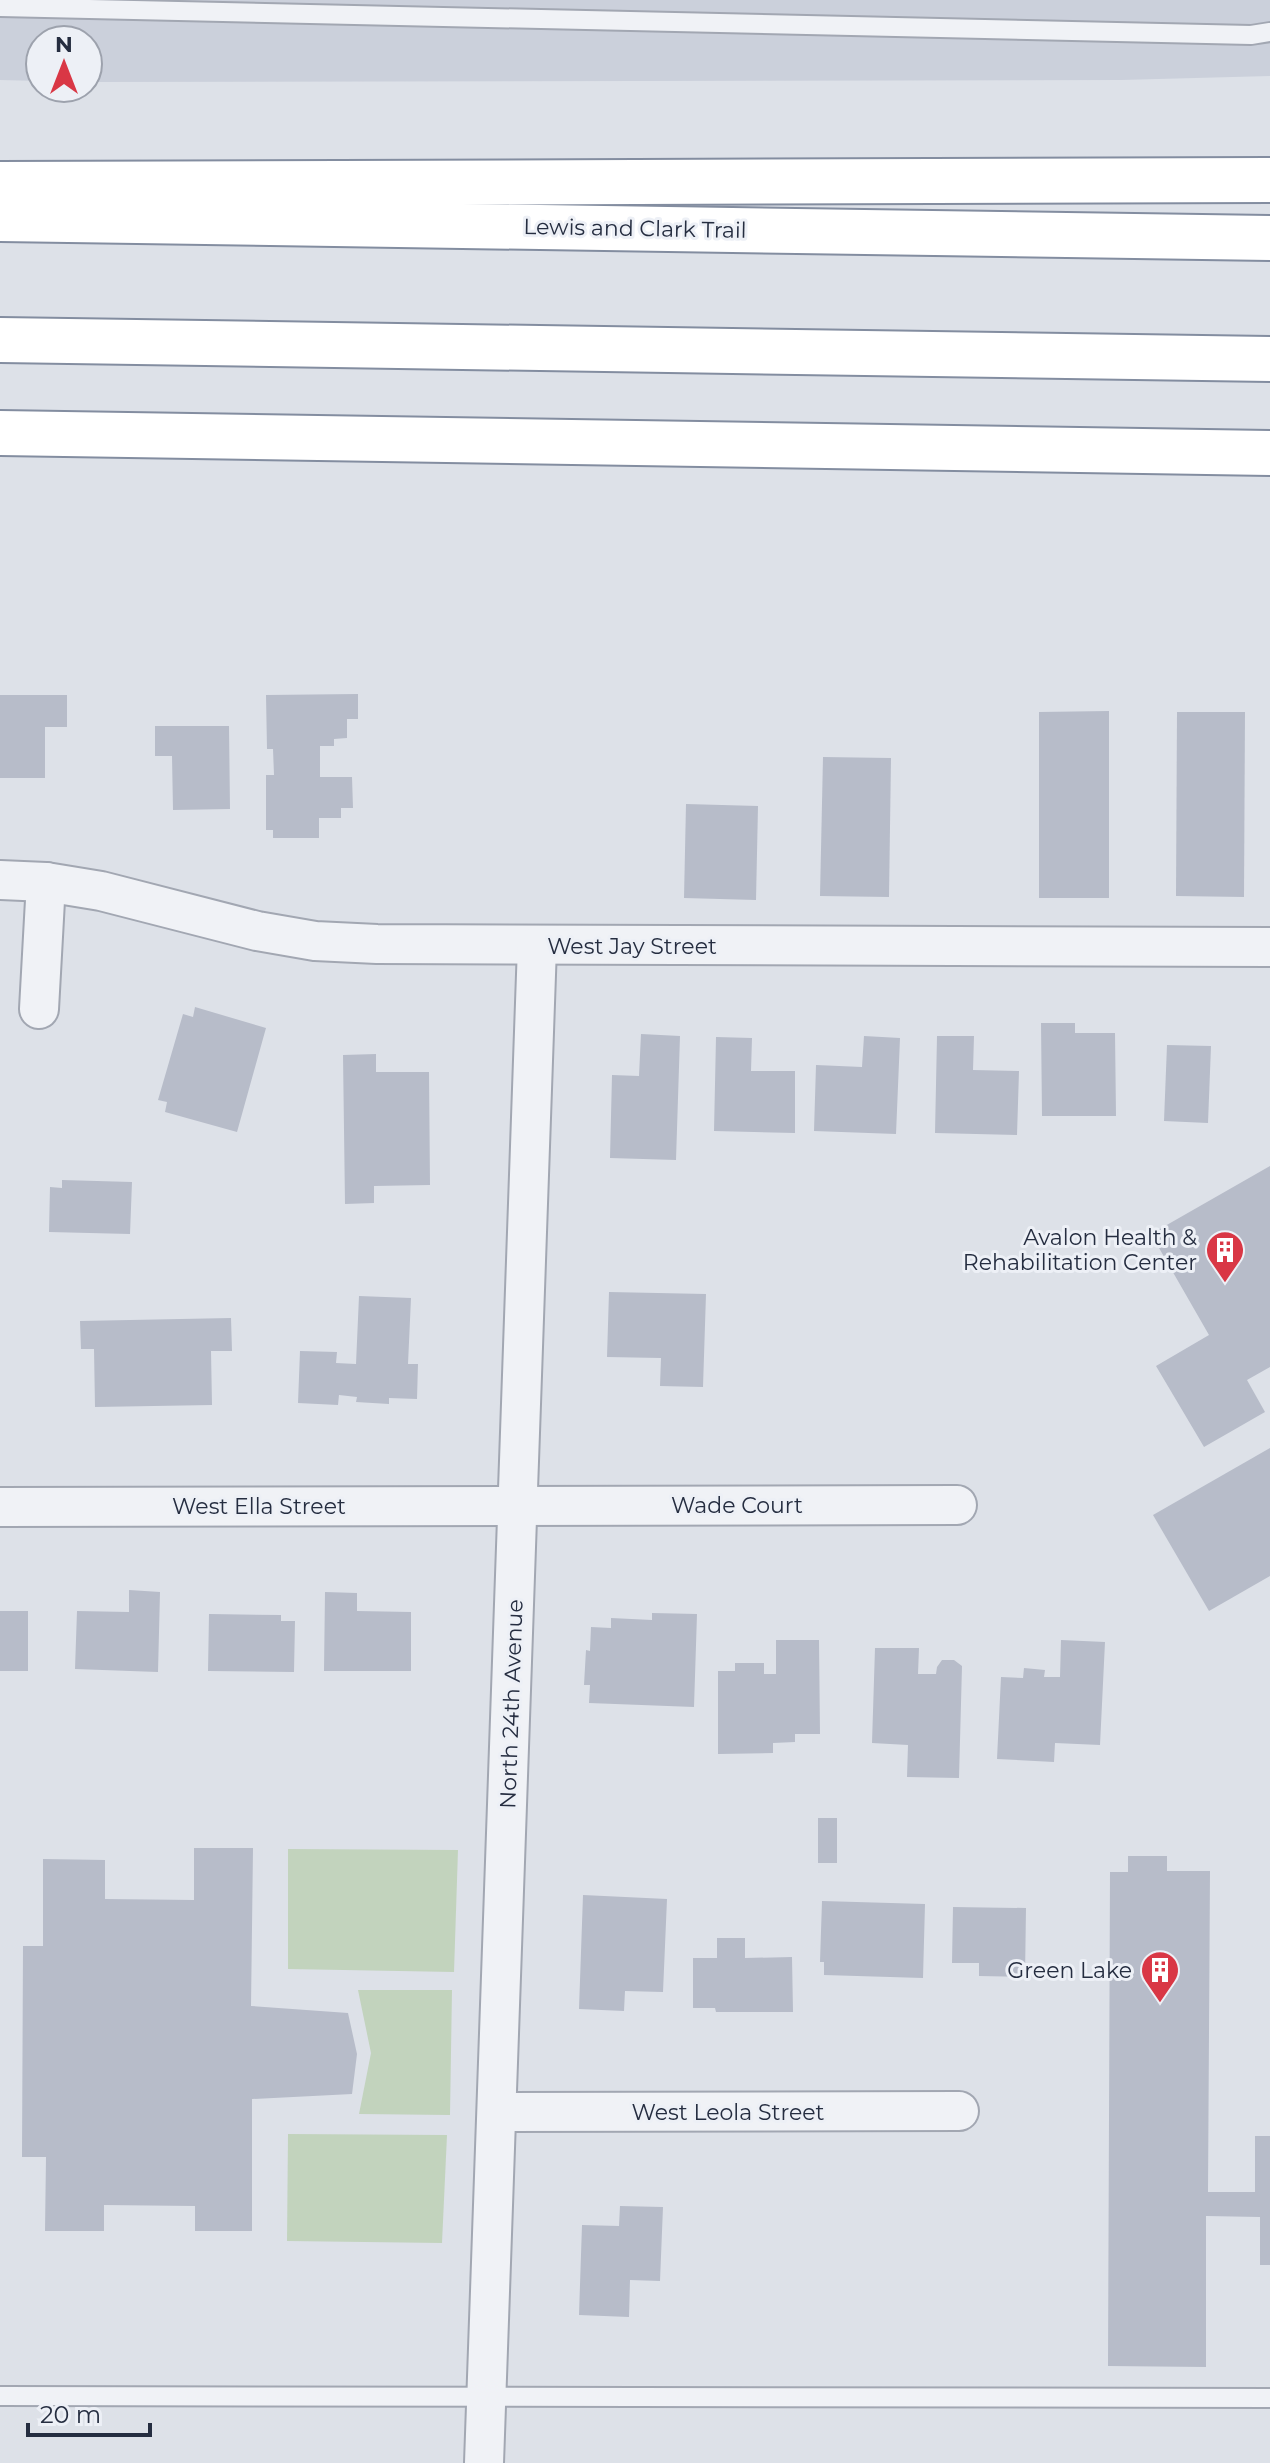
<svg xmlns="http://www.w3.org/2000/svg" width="1270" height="2463" font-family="Montserrat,sans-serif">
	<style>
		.built { fill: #cbd0db }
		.grass { fill: #c2d3bd }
		.building { fill: #b7bcc9 }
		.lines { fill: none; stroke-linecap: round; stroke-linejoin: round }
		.lane-casing { stroke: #a2a7b2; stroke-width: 22 }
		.street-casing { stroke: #a2a7b2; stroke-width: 42 }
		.highway-casing { stroke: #838da0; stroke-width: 48 }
		.lane { stroke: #f0f2f6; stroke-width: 18 }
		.street { stroke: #f0f2f6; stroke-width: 38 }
		.highway { stroke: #fff; stroke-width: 44 }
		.labels { text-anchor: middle; stroke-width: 6; stroke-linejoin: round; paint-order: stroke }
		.street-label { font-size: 22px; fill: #252d40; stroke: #edf0f6 }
		.poi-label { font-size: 22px; fill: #252d40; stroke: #edf0f6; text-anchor: end }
	</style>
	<rect width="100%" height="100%" fill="#dde1e8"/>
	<polygon class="built" points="0,0 1270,0 1270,76 1121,80 88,82 88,40 40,40 40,81 0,80"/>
	<g class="grass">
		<polygon points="288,1849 458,1850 454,1972 288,1969"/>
		<polygon points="358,1990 452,1990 450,2115 359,2114 371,2053"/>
		<polygon points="288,2134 447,2135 442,2243 287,2241"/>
	</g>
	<g class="building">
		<polygon points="358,694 358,719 347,719 347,738 334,739 334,746 320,746 320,777 352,777 353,808 341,808 341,818 319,818 319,838 273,838 273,830 266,830 266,775 274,775 273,749 267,749 266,695"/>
		<polygon points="0,695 67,695 67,727 45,727 45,778 0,778"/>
		<polygon points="1109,711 1109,898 1039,898 1039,712"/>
		<polygon points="1177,712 1245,712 1244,897 1176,896"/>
		<polygon points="155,726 229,726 230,809 173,810 172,756 155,756"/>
		<polygon points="823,757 891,758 889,897 820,896"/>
		<polygon points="686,804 758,806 756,900 684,898"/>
		<polygon points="195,1007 266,1028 237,1132 165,1112 167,1102 158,1100 183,1014 193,1017"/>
		<polygon points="1041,1023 1075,1023 1075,1033 1115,1033 1116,1116 1042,1116"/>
		<polygon points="641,1034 680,1036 676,1160 610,1158 612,1075 639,1076"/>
		<polygon points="864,1036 900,1038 896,1134 814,1131 816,1065 862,1067"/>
		<polygon points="937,1036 974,1036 973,1070 1019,1071 1017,1135 935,1133"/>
		<polygon points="716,1037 752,1038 751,1071 795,1071 795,1133 714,1131"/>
		<polygon points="1167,1045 1211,1046 1208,1123 1164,1121"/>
		<polygon points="376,1054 376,1072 429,1072 430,1185 374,1186 374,1203 345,1204 343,1055"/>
		<polygon points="1270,1166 1270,1367 1247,1380 1265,1412 1204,1447 1156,1366 1209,1335 1151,1234"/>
		<polygon points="62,1180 132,1182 130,1234 49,1232 50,1187 62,1188"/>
		<polygon points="609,1292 706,1294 703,1387 660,1386 661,1358 607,1357"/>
		<polygon points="359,1296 411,1298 408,1364 418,1364 417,1399 389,1398 389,1404 356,1402 357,1397 339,1395 338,1405 298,1403 300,1351 337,1352 336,1363 356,1364"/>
		<polygon points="231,1318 232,1351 211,1351 212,1405 95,1407 94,1349 81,1349 80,1321"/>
		<polygon points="1270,1448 1270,1576 1209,1611 1153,1515"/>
		<polygon points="129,1590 160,1592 158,1672 75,1669 77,1611 129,1612"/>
		<polygon points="325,1592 357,1593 357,1611 411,1612 411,1671 324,1671"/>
		<rect x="0" y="1611" width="28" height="60"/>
		<polygon points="652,1613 697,1614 694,1707 589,1703 590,1685 584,1685 586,1650 590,1651 591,1627 611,1628 611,1618 652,1620"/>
		<polygon points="209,1614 281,1615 281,1621 295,1621 294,1672 208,1671"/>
		<polygon points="776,1640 819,1640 820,1734 795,1734 795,1742 773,1743 773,1753 718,1754 718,1671 735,1671 735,1663 764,1663 764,1674 776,1674"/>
		<polygon points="1061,1640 1105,1642 1100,1745 1055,1743 1054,1762 997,1759 1001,1677 1023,1678 1024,1668 1045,1670 1044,1677 1060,1677"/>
		<polygon points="875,1648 919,1648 918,1674 936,1674 937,1667 942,1660 954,1660 962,1666 959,1778 907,1777 908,1745 872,1743"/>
		<rect x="818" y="1818" width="19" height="45"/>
		<polygon points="194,1848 253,1848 251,2006 348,2013 357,2054 352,2094 252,2099 252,2231 195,2231 195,2206 104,2205 104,2231 45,2231 46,2157 22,2157 23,1946 43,1946 43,1859 105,1860 105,1899 194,1900"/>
		<polygon points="1128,1856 1167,1856 1167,1871 1210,1871 1208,2192 1255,2192 1255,2136 1270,2136 1270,2265 1260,2265 1260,2217 1206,2216 1206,2367 1108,2366 1110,1872 1128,1872"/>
		<polygon points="583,1895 667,1899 663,1992 625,1991 624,2011 579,2009"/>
		<polygon points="822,1901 925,1904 923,1978 824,1975 824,1962 820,1962"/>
		<polygon points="953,1907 1026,1908 1025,1977 979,1976 979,1963 952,1963"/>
		<polygon points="717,1938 745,1938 745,1958 792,1957 793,2012 716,2012 715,2008 693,2008 693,1958 717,1958"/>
		<polygon points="620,2206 663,2207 660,2281 630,2280 629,2317 579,2315 582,2225 619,2226"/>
	</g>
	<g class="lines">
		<defs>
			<g id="lane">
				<polyline points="0,7 1251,35 1270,32"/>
				<polyline points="0,2396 1270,2398"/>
			</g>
			<g id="street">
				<polyline points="0,880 46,882 101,891 257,931 315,941 377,944 1270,947"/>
				<polyline points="39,1009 46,882"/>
				<polyline points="0,1507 957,1505"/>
				<polyline points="497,2112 959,2111"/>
				<polyline points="484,2463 537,946"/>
			</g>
			<g id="highway">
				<polyline points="0,184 1270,180"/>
				<polyline points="0,219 1270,238"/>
				<polyline points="0,340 1270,359"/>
				<polyline points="0,433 1270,453"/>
			</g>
		</defs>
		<use href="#lane" class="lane-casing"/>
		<use href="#street" class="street-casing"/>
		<use href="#highway" class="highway-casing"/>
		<use href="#lane" class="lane"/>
		<use href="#street" class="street"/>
		<use href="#highway" class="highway"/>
	</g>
	<defs>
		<symbol id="building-pin" viewBox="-11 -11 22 30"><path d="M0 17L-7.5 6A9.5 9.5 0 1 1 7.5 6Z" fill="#d93745" stroke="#edf0f6"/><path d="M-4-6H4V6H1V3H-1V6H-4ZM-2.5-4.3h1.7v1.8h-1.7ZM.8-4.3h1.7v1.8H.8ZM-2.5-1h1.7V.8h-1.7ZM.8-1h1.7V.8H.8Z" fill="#fff"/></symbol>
	</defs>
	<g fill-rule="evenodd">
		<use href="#building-pin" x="1203" y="1228" width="44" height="60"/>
		<use href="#building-pin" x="1138" y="1948" width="44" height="60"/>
	</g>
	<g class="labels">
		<g class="street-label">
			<text transform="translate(635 228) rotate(1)" y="8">Lewis and Clark Trail</text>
			<text x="632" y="954">West Jay Street</text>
			<text x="737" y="1513">Wade Court</text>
			<text x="259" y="1514">West Ella Street</text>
			<text transform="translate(511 1704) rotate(-88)" y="8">North 24th Avenue</text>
			<text x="728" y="2120">West Leola Street</text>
		</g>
		<g class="poi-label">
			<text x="1197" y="1245">Avalon Health &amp;<tspan x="1197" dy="25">Rehabilitation Center</tspan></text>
			<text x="1132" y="1978">Green Lake</text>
		</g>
	</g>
	<g transform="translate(64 64)"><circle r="38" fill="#edf0f6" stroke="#9da2ad" stroke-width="2"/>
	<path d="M0-6L14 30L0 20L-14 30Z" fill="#d93745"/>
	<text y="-12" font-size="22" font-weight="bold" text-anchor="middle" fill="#252d40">N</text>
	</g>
	<path d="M28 2423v12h122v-12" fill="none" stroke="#252d40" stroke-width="4"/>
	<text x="40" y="2423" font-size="24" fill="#252d40" stroke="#edf0f6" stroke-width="6" paint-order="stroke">20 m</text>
</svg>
